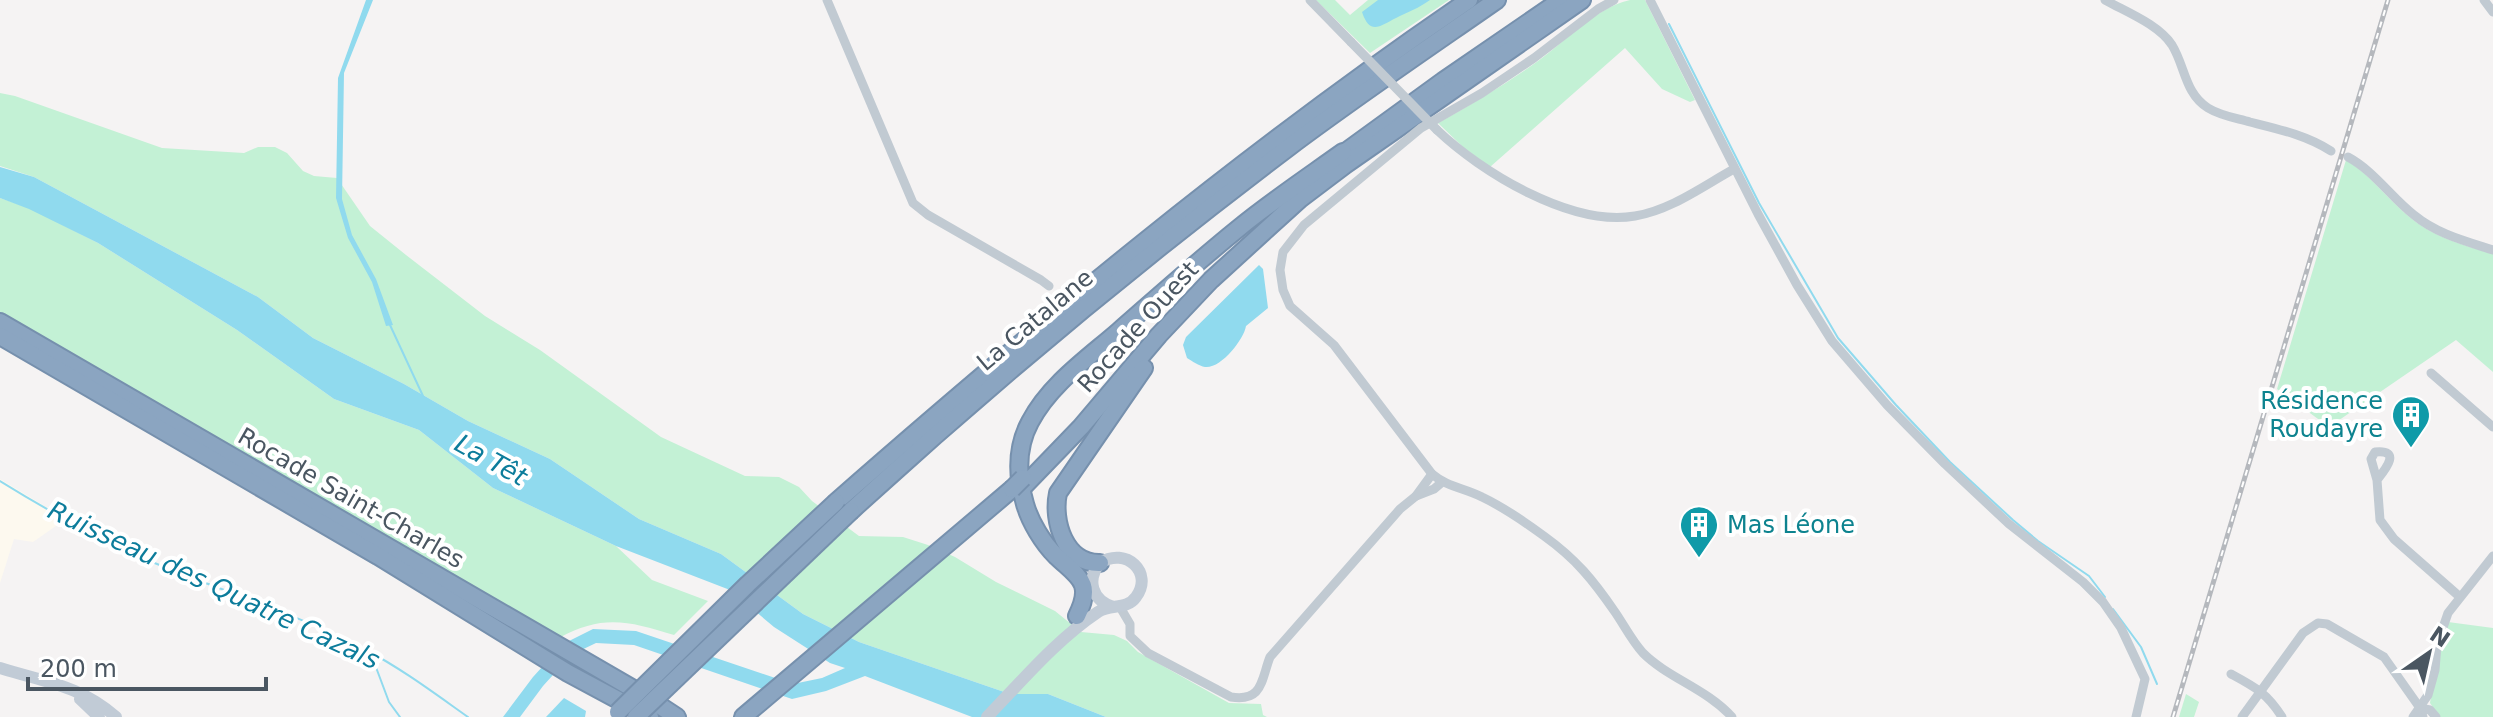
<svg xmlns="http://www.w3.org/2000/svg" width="2493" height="717" font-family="'DejaVu Sans',sans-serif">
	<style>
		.commercial { fill: #fdf9ef }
		.green { fill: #c3f1d5 }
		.water { fill: #90daee }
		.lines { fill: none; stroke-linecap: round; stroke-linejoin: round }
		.stream { stroke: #90daee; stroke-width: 2 }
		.highway-casing { stroke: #7690ad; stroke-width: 20 }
		.street { stroke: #c1cad2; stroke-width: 9 }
		.secondary { stroke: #c1cbd6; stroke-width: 12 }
		.highway { stroke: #8ba5c1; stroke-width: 16 }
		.rail-casing { stroke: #b5b8bd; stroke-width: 5 }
		.rail { stroke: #fff; stroke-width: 2; stroke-dasharray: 6; stroke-linecap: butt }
		.highway-bridge-casing { stroke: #7690ad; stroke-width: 20; stroke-linecap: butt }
		.street-bridge { stroke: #c1cad2; stroke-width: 9 }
		.highway-bridge { stroke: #8ba5c1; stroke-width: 16 }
		.labels { text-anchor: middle; stroke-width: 8; stroke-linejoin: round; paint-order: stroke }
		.street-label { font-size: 24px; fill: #4a5661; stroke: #fff }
		.culture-label { font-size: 24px; fill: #0d838f; stroke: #fff; text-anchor: end }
		.water-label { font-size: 26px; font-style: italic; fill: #0c7c9b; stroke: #fff }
	</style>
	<rect width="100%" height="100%" fill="#f5f3f3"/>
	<polygon class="commercial" points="0,479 53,511 56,526 33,542 14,539 0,583"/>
	<g class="green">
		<polygon points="1316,0 1335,0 1350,15 1368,0 1449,0 1370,53"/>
		<path d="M1630,0h15l50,100 -5,2 -28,-13 -37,-41 -135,119 -26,-19 -26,-25c34,-19 68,-39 100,-62 29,-21 57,-53 92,-61z"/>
		<polygon points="0,93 15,96 162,148 244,153 258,147 275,147 287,153 303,171 314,176 337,178 370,226 406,255 485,316 540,350 661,437 745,476 779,477 799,487 812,501 859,536 903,537 928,545 955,557 996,582 1055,611 1081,632 1114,635 1127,641 1138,652 1229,703 1261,704 1263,715 1267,717 1106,717 1048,694 1010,694 859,642 803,614 721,554 639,519 550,459 468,421 404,384 313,338 258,297 34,177 0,166"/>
		<path d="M2346,160c25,15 43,41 66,59 24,19 52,26 81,35v118l-37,-32 -127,87 -52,-38z"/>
		<path d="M0,198l29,10 69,35 139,87 97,69 85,31 74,58 123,58 36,34 56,21 -34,34c-45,-14 -72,-21 -115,3l-559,-324z"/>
		<polygon points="2448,622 2493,628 2493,717 2440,717 2430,703 2440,642"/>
		<polygon points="2186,694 2199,702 2194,717 2179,717"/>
	</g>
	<g class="water">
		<polygon points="366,0 373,0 344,73 342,199 352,235 376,279 393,325 386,326 372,282 348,238 336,198 338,78"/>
		<path d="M1378,0h52c-11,8 -22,12 -34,18 -16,8 -26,18 -34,-6z"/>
		<polygon points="0,167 34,177 258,297 313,338 404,384 468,421 550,459 639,519 721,554 803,614 859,642 1010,694 1048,694 1106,717 972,717 865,676 826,691 792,699 634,645 596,643 571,655 543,686 520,717 503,717 533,677 563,644 593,629 636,631 793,684 822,678 845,668 830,663 774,627 730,590 616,546 493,488 419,430 334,399 237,330 98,243 29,209 0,198"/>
		<path d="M1259,265l4,4 5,39 -22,18c-2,13 -25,43 -41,41 -6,-1 -13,-6 -18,-9l-4,-13 3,-8z"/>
		<polygon points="564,698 586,711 585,717 546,717"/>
	</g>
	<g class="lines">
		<g class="stream">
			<polyline points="1669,24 1759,203 1838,338 1896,405 1950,462 2013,520 2038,541 2089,576 2105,597"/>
			<polyline points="390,325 423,396"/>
			<path d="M0,481c47,29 94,56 145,78 73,31 151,54 221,91 36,19 68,43 102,67"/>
			<polyline points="2113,609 2141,647 2157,684"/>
			<polyline points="371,654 389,702 400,717"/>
		</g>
		<defs>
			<g id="highway">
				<polyline points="1337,158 1443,81 1561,0"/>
				<polyline points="0,322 642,694 677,717"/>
				<polyline points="0,336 378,556 568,673 650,717"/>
				<polyline points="1025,485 1081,427 1159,335 1211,280 1300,199 1345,165 1582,0"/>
				<path d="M836,502c203,-178 410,-350 633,-502"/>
				<path d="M851,511c140,-128 287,-250 438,-364 68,-51 139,-99 208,-147"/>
				<path d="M1100,563c-35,1 -48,-42 -42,-70l86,-125"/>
				<path d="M1077,616c17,-34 1,-39 -21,-60 -13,-13 -26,-34 -31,-52 -8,-28 -9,-56 5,-82 20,-38 58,-64 89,-91 40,-35 79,-70 120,-103 33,-27 69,-51 104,-76"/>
				<polyline points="743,717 1012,489"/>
			</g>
		</defs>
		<use href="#highway" class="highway-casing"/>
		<g class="street">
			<polyline points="827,0 913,203 928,215 1041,280 1049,286"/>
			<polyline points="1310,0 1351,42"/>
			<path d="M1614,0l-16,9 -64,49 -52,35 -61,35 -117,97 -21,27 -3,18 3,20 7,16 44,39 98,129c15,13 33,14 50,23 21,10 43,25 62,39 32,23 49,44 71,76 9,13 17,29 28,41 25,25 64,36 89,64"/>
			<polyline points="1650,0 1758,214 1797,285 1832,341 1887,405 1945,464 2009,524 2083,582 2103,602 2121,628 2145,679 2136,717"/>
			<path d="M2105,0c21,12 53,24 67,45 13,21 13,49 36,63 13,8 28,10 42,14 28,7 56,13 81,29"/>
			<polyline points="2484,0 2493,12"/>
			<path d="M1437,130c44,42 134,97 198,86 36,-6 68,-30 99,-47"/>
			<path d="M2348,157c26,14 43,40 66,58 23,19 51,26 79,35"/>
			<polyline points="2431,373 2493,427"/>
			<path d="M2377,480c7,-9 26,-31 -2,-28l-4,7 6,21 3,40 14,19 66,58"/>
			<polyline points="1416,496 1434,489 1441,483"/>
			<path d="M1120,607l10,17v12l18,17 83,44c32,5 30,-17 39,-40l130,-148 16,-13 16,-22"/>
			<path d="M2231,674c24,13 36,19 51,43"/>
			<polyline points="2420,708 2430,710 2436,717"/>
			<polyline points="2242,717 2303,633 2318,623 2327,624 2384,657 2420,708 2423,717"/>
			<polyline points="2413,717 2428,695 2435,670 2437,645 2448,613 2493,556"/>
		</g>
		<g class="secondary">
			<path d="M0,668c44,14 80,17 116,49"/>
			<polyline points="80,699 99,717"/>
			<path d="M987,717c35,-36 69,-77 111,-105 12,-9 28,-1 38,-15 18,-24 -10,-51 -36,-34 -14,17 -8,37 13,44"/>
		</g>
		<use href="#highway" class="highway"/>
		<defs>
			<polyline id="rail" points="2173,717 2388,0"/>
		</defs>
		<use href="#rail" class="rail-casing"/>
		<use href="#rail" class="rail"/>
		<defs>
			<g id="highway-bridge">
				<polyline points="1012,489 1023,478"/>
				<polyline points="618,712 748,584 836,502"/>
				<polyline points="636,717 851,511"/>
			</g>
		</defs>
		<use href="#highway-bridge" class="highway-bridge-casing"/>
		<polyline class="street-bridge" points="1351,42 1437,130"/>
		<use href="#highway-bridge" class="highway-bridge"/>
	</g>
	<defs>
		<symbol id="building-pin" viewBox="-11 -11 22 30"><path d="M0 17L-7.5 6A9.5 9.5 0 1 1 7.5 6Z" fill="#0f9aa8" stroke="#fff"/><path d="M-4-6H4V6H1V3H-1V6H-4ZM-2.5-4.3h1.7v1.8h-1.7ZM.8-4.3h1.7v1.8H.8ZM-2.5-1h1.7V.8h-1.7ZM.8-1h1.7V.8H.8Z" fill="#fff"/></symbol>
	</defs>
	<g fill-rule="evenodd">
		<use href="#building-pin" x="2389" y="393" width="44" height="60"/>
		<use href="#building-pin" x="1677" y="503" width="44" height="60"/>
	</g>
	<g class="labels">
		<g class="street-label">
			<text transform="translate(1035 320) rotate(-40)" y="8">La Catalane</text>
			<text transform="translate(1138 327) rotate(-48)" y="8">Rocade Ouest</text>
			<text transform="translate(351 498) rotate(30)" y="8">Rocade Saint-Charles</text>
		</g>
		<g class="culture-label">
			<text x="2383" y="409">Résidence<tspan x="2383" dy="28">Roudayre</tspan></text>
			<text x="1727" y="533" text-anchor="start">Mas Léone</text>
		</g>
		<g class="water-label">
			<text transform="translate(491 460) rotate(29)" y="9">La Têt</text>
			<text transform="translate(214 585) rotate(25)" y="9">Ruisseau des Quatre Cazals</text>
		</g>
	</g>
	<g transform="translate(2429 653) rotate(34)" stroke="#ffffff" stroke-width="6" paint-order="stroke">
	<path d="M0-6L14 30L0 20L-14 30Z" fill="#4a5661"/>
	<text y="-12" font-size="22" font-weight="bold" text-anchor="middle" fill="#4a5661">N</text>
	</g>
	<path d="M28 677v12h238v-12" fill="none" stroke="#4a5661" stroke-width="4"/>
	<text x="40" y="677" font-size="24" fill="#4a5661" stroke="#ffffff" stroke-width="6" paint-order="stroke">200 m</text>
</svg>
